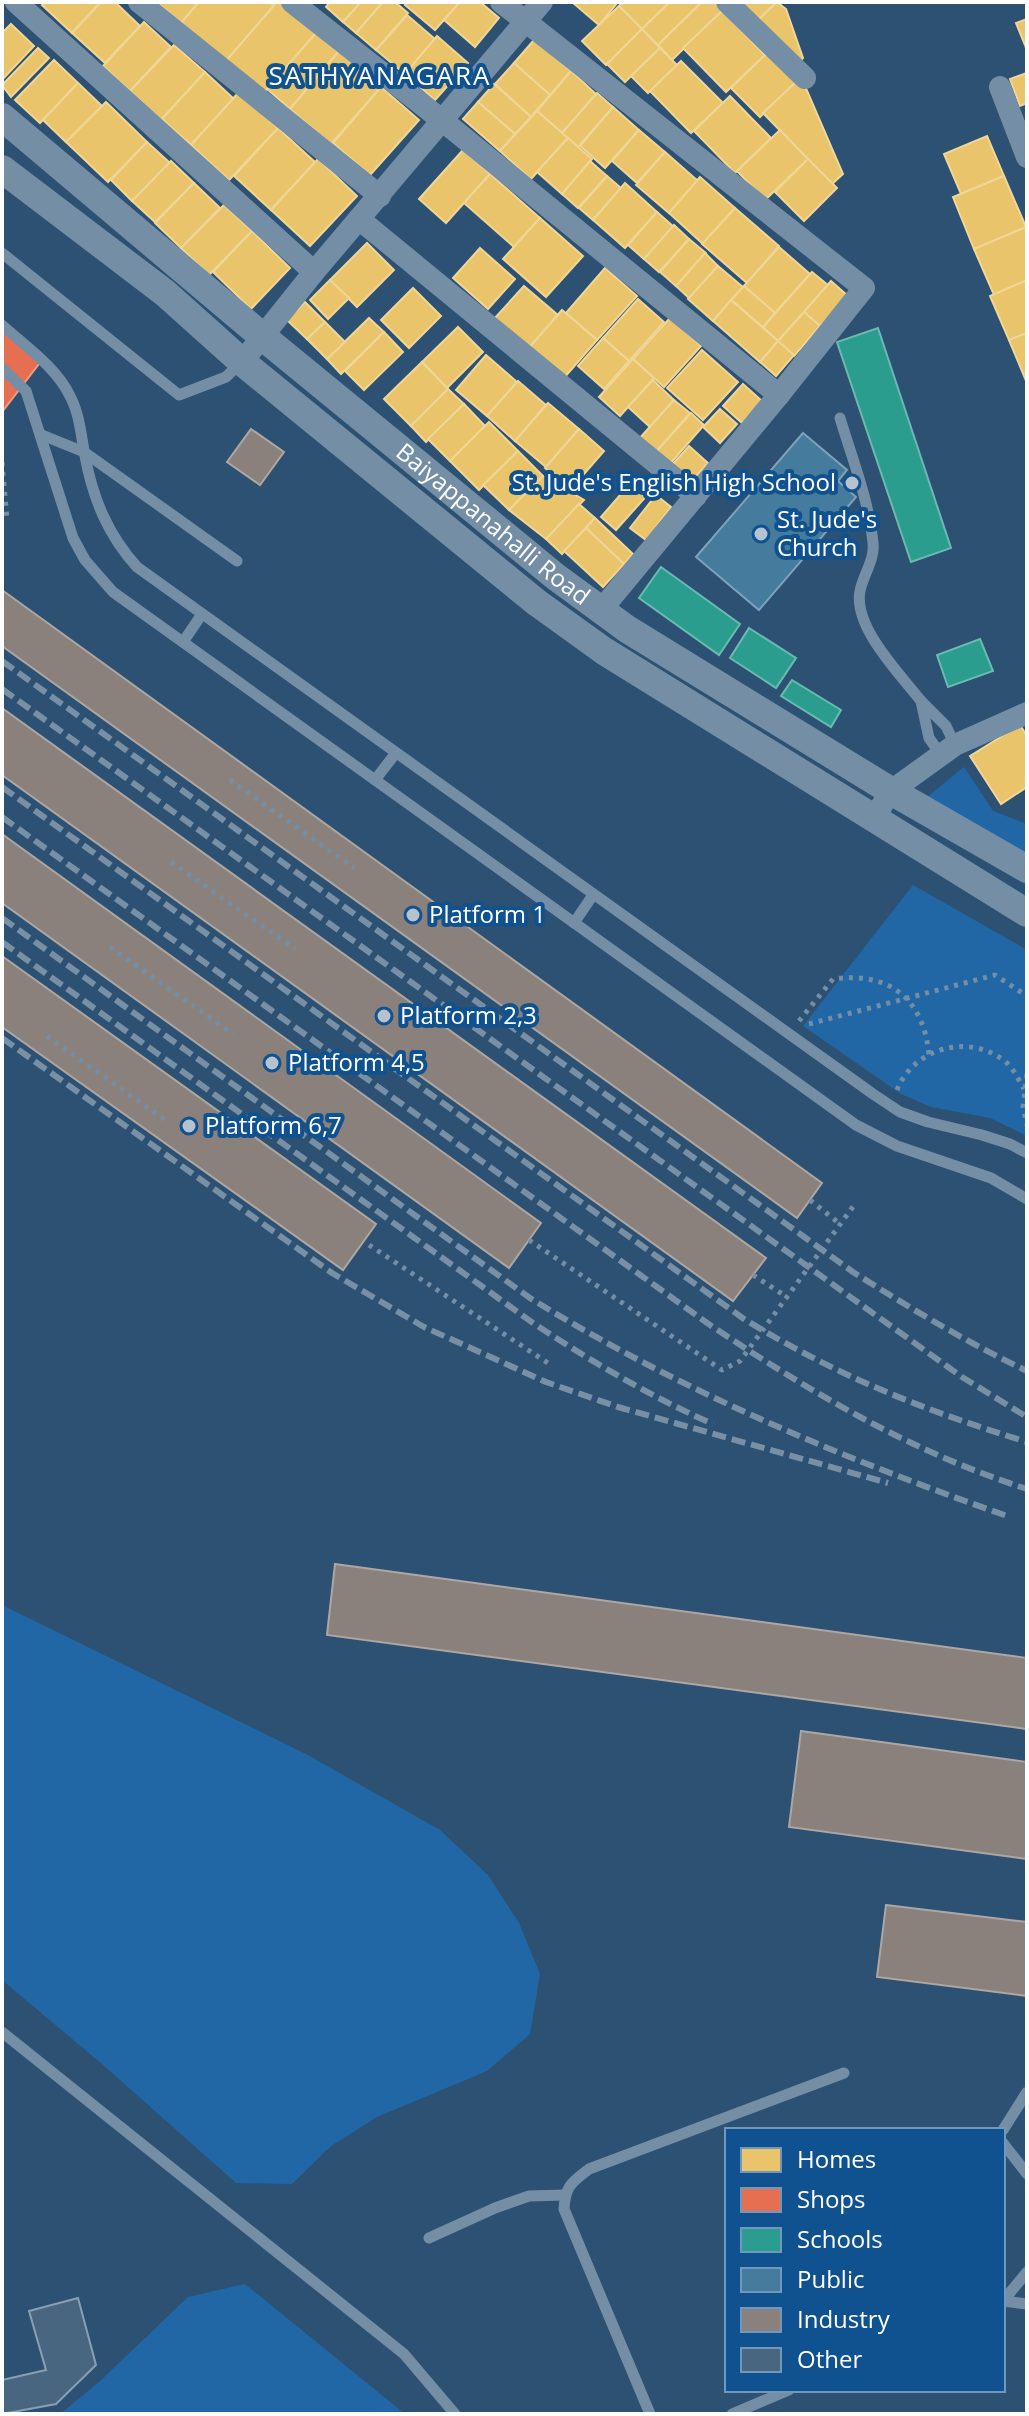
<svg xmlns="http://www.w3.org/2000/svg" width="1029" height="2416" font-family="'Open Sans',sans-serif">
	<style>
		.green { fill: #2167a5 }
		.homes { fill: #e9c46a; stroke: #f0d697; stroke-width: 2 }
		.shops { fill: #e76f51; stroke: #ee9a85; stroke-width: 2 }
		.schools { fill: #2a9d8f; stroke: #6abab1; stroke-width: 2 }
		.public { fill: #457b9d; stroke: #7da3ba; stroke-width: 2 }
		.industry { fill: #8a817c; stroke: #ada7a3; stroke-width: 2 }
		.building { fill: #486680; stroke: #89a0b4; stroke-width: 2 }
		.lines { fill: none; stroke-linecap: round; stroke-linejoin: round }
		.path { stroke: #748ea6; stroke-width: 5; stroke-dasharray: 4 6; stroke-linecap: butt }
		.service { stroke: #748ea6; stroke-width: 11 }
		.minor { stroke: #748ea6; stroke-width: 22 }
		.tertiary { stroke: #748ea6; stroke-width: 28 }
		.rail { stroke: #7890a5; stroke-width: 6; stroke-dasharray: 14 6; stroke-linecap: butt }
		.poi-dot { fill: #b6c2ce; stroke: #10528f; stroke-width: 3 }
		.labels { text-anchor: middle; stroke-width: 8; stroke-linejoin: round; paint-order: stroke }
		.poi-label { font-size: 24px; fill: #fff; stroke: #10528f; text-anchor: start }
		.street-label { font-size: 24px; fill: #fff; stroke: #10528f }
		.neighbourhood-label { font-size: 26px; letter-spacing: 2px; fill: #fff; stroke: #10528f }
	</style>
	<rect width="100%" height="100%" fill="#2d5172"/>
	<g class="green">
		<polygon points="964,767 993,811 1027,824 1027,853 926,798"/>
		<polygon points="913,885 1027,950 1027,1136 990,1118 931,1107 901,1094 803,1026"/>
		<polygon points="2,1605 306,1754 440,1830 488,1875 519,1923 540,1974 530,2034 487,2071 377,2117 331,2146 292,2184 236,2183 102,2064 2,1980"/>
		<polygon points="245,2284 405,2414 60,2414 99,2382 188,2297"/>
	</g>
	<g class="homes">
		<polygon points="46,2 101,2 72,33 42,5"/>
		<polygon points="101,2 115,2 140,26 105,63 72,33"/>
		<polygon points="156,2 199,2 181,23"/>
		<polygon points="199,2 270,2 274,6 226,61 181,23"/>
		<polygon points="277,2 280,2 316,33 263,94 226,61"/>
		<polygon points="330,2 361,2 343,22 326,7"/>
		<polygon points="361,2 383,2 356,33 343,22"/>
		<polygon points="383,2 395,2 408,13 376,50 356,33"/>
		<polygon points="408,2 460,2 435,30 405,5"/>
		<polygon points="460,2 480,2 499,18 475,47 444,20"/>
		<polygon points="572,2 618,2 599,25"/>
		<polygon points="623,2 670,2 642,29 619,6"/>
		<polygon points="670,2 702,2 658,45 642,29"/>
		<polygon points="702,2 714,2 722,11 672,60 658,45"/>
		<polygon points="741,2 777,2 758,20"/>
		<polygon points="777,2 786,9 803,58 797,64 758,20"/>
		<polygon points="619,6 642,29 606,65 582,41"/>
		<polygon points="722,11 765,55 726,92 683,48"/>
		<polygon points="407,15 435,39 405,74 376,50"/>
		<polygon points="1027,19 1027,50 1016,23"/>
		<polygon points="144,22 171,47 130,91 103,66"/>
		<polygon points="11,24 34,46 2,80 2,33"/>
		<polygon points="642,29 660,48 625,82 607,64"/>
		<polygon points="316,33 338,52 290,109 267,89"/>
		<polygon points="437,36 468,63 435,100 405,74"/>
		<polygon points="534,40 571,71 550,95 514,63"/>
		<polygon points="174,45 205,72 161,120 130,91"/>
		<polygon points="38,48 49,58 11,97 2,85"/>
		<polygon points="660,48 677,65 648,93 631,76"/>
		<polygon points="770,50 799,79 760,117 731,88"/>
		<polygon points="339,51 381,87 331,144 290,109"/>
		<polygon points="54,60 78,83 40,123 15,100"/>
		<polygon points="681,61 723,103 691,133 650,91"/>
		<polygon points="514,63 550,95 531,117 495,84"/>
		<polygon points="571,71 596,94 562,133 537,111"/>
		<polygon points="205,72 234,99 191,145 162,119"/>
		<polygon points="1027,73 1027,103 1020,106 1010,79"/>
		<polygon points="799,79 805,86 843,174 832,184 763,113"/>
		<polygon points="78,83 102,106 66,142 43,120"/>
		<polygon points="494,84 531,117 515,134 478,102"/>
		<polygon points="381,87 419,120 370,175 333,143"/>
		<polygon points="239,92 278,128 229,180 191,145"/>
		<polygon points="597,93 613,107 578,147 562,133"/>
		<polygon points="730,96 771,138 735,173 694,131"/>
		<polygon points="106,102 147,142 108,182 66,142"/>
		<polygon points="478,102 515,134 500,151 463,119"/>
		<polygon points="613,107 639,130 605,168 580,146"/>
		<polygon points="537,111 568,138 531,179 500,151"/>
		<polygon points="278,128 315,162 271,210 234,176"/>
		<polygon points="639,130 665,152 637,183 612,161"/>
		<polygon points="780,130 808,159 765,200 737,171"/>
		<polygon points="987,136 1004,176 961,194 944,154"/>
		<polygon points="568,138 592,159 562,194 537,172"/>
		<polygon points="147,142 170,163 132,201 111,180"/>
		<polygon points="463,150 490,174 446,223 419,199"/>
		<polygon points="665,152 698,181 669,213 636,185"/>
		<polygon points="318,159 357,196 310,246 271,210"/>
		<polygon points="808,159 837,188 804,221 775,192"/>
		<polygon points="171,161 194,183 155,222 132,201"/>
		<polygon points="590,161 607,176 578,208 562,194"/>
		<polygon points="490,174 540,218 514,247 464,203"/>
		<polygon points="607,176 621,188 593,220 579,208"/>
		<polygon points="1004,176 1026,227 974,249 953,197"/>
		<polygon points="700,177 735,208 703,244 669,213"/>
		<polygon points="194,183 220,208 181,248 155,223"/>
		<polygon points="625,183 657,212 625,248 593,220"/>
		<polygon points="224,205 252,231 209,275 181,248"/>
		<polygon points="735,208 779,246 747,283 702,244"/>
		<polygon points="657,212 674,227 644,259 628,245"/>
		<polygon points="540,218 583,256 546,297 503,259"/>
		<polygon points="674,225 689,239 659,272 644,259"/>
		<polygon points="1026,227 1027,280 994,295 974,249"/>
		<polygon points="252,231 290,268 251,309 213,272"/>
		<polygon points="689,239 706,253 676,286 660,272"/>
		<polygon points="367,243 394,270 357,307 330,280"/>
		<polygon points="779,247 810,274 775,313 744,286"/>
		<polygon points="480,248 515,279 488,309 453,278"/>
		<polygon points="705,253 718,266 689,298 676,286"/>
		<polygon points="718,266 743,287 713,321 688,299"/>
		<polygon points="605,268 637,296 597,340 566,313"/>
		<polygon points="812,272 828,285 778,341 763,327"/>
		<polygon points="330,280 349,298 328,319 310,300"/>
		<polygon points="1027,280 1027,333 1009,340 990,296"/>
		<polygon points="831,281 848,296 820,326 804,312"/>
		<polygon points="524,286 558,315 528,349 494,319"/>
		<polygon points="744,286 775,313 763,327 731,300"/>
		<polygon points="413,288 441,316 409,348 381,320"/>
		<polygon points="638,299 664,322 629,361 603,338"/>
		<polygon points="731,300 778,341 760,362 713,321"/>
		<polygon points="305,302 325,322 307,339 287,320"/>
		<polygon points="562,310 597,340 563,379 528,349"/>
		<polygon points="804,312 820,326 794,356 778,341"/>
		<polygon points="369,318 384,332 341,374 327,359"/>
		<polygon points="670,318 701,346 664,387 633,359"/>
		<polygon points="325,322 345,342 327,359 307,339"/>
		<polygon points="458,327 483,352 447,388 422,362"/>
		<polygon points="384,332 403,352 364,390 345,371"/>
		<polygon points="1027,333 1027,383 1009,340"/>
		<polygon points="603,338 629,361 604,389 578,366"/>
		<polygon points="778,341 794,355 776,376 760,362"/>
		<polygon points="702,350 738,382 703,420 667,388"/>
		<polygon points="486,355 517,382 487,416 456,390"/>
		<polygon points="633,359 654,378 620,416 599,397"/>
		<polygon points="422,362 448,389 411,426 384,399"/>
		<polygon points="653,380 674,400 650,427 628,407"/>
		<polygon points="518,381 546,405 515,441 487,416"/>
		<polygon points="743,384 762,401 742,423 723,406"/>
		<polygon points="448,389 464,404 426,442 411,426"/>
		<polygon points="674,400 690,413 655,453 639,439"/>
		<polygon points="548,403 579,429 546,467 515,441"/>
		<polygon points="464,404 485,426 450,461 428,439"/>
		<polygon points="720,409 737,424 720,443 703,427"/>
		<polygon points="691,413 704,425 669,465 655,453"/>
		<polygon points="489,422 518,451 479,490 450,461"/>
		<polygon points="579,429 604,451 570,490 545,468"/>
		<polygon points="689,446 708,463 690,483 671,466"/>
		<polygon points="518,451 543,476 509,510 483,485"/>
		<polygon points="543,476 584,500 546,539 509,510"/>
		<polygon points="634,479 650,492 616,530 601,517"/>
		<polygon points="656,495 671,507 646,540 630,528"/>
		<polygon points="579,504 595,518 562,554 546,539"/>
		<polygon points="595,518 633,554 624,564 586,528"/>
		<polygon points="586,528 624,564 603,587 564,551"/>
		<polygon points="1020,725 1027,736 1027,787 1001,804 970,756"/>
	</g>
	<polygon class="shops" points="2,330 42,360 2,412"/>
	<g class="schools">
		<polygon points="878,328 951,548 911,562 837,342"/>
		<polygon points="661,567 740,624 719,655 639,598"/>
		<polygon points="749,628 796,658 776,688 730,658"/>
		<polygon points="980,639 993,671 948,687 937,655"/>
		<polygon points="792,680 841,710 831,727 781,696"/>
	</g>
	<polygon class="public" points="803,433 847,470 838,481 856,497 759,610 696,557"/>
	<g class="industry">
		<polygon points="251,429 284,452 260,485 227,462"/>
		<polygon points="2,590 822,1183 797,1218 2,646"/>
		<polygon points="2,708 766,1258 733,1301 2,775"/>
		<polygon points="2,834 541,1223 509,1268 2,903"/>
		<polygon points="2,956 376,1224 343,1270 2,1027"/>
		<polygon points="335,1564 1027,1658 1027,1729 327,1635"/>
		<polygon points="801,1731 1027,1762 1027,1859 789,1827"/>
		<polygon points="886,1905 1027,1922 1027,1996 877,1977"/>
	</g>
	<polygon class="building" points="78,2298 96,2365 56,2404 2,2414 2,2380 46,2370 29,2311"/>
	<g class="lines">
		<g class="path">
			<polyline points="2,462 7,520"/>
			<polyline points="230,780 354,868"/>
			<polyline points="171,862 295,949"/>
			<polyline points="110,947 233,1034"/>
			<path d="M799,1021l34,-42c56,-8 91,20 96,76"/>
			<polyline points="809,1024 995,975 1027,996"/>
			<polyline points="47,1036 169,1123"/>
			<polyline points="1027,1074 1023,1107 1027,1125"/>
			<path d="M897,1090c17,-43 74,-58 110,-27 7,7 12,17 17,26"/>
			<polyline points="810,1200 840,1224"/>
			<polyline points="529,1240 722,1370 740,1361 855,1204"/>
			<polyline points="369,1245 551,1365"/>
			<polyline points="753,1275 787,1297"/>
		</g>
		<g class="service">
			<polyline points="2,253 179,395 226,377 241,362"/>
			<path d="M2,325c23,21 54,42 68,71 10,19 11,40 15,60 8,43 23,79 52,111l736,527 27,18 28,10 54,13 28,9 17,9"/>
			<polyline points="2,368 26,391 73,538 85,560 113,592 856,1125 897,1146 991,1178 1027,1199"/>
			<path d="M840,418c12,40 29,83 33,125 2,17 -10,32 -13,48 -7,36 40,83 61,110"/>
			<polyline points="42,435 84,452 237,561"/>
			<polyline points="183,642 202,614"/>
			<polyline points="941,755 929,738 921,701 946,726 955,745"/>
			<polyline points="375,780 395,754"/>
			<polyline points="574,923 593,895"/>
			<polyline points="2,2032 404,2354 455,2414"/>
			<polyline points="1003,2130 1027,2092"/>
			<polyline points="1003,2143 1027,2174"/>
			<polyline points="429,2238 495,2208 529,2196 565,2195"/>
			<polyline points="1003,2301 1027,2272"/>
			<polyline points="1003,2301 1027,2304"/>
			<path d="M650,2414l-86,-205c1,-23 8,-27 25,-40l255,-96"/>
			<polyline points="732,2414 789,2390"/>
		</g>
		<g class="minor">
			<polyline points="16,2 314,272"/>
			<polyline points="139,2 380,196"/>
			<polyline points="292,2 443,121 779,395"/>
			<polyline points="501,2 864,288 779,395 601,610"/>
			<polyline points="727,2 805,78"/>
			<polyline points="1000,87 1027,157"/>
			<polyline points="359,219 696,496"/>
			<polyline points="242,362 314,272 542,2"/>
			<polyline points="874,818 891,791 955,745 1027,713"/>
		</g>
		<g class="tertiary">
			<path id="s1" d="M2,117l261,220 293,240 71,52 264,162 136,78"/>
			<polyline points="2,169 165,293 242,362 536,602 604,651 1027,913"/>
		</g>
		<g class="rail">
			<path d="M2,661l851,611c57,36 113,70 174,99"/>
			<polyline points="2,689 962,1377 1027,1417"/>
			<path d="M2,787l742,532c93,57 179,91 283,123"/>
			<path d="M2,817l708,508c102,68 199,126 317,164"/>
			<path d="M2,918l528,380c150,93 314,161 480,219"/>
			<path d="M2,942l531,381c58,38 116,73 180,101"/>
			<polyline points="2,1038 332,1273 424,1327 546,1382 618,1407 888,1483"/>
		</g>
	</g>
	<g class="poi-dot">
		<circle cx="852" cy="483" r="8"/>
		<circle cx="761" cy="534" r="8"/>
		<circle cx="413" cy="915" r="8"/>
		<circle cx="384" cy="1016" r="8"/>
		<circle cx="272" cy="1063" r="8"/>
		<circle cx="189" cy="1126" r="8"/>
	</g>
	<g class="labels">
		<g class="poi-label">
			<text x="836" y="491" text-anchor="end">St. Jude's English High School</text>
			<text x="777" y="528">St. Jude's<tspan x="777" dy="28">Church</tspan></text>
			<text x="429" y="923">Platform 1</text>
			<text x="400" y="1024">Platform 2,3</text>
			<text x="288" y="1071">Platform 4,5</text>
			<text x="205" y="1134">Platform 6,7</text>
		</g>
		<g class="street-label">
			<text dy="8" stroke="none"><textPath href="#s1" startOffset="638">Baiyappanahalli Road</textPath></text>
		</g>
		<g class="neighbourhood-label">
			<text x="380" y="85">SATHYANAGARA</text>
		</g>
	</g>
	<rect width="1029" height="2416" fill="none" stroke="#ffffff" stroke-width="8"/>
	<rect x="725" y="2128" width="280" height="264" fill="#10528f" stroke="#7097bc" stroke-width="2"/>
	<rect x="741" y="2148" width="40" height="24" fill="#e9c46a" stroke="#7097bc" stroke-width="2"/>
	<text x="797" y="2168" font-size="24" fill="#ffffff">Homes</text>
	<rect x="741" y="2188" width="40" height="24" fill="#e76f51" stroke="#7097bc" stroke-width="2"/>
	<text x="797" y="2208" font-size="24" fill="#ffffff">Shops</text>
	<rect x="741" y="2228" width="40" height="24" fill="#2a9d8f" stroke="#7097bc" stroke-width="2"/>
	<text x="797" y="2248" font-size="24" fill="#ffffff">Schools</text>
	<rect x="741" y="2268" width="40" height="24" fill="#457b9d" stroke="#7097bc" stroke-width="2"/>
	<text x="797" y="2288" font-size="24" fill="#ffffff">Public</text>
	<rect x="741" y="2308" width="40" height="24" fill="#8a817c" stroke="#7097bc" stroke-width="2"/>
	<text x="797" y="2328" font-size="24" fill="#ffffff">Industry</text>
	<rect x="741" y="2348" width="40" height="24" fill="#486680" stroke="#7097bc" stroke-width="2"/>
	<text x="797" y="2368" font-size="24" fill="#ffffff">Other</text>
</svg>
